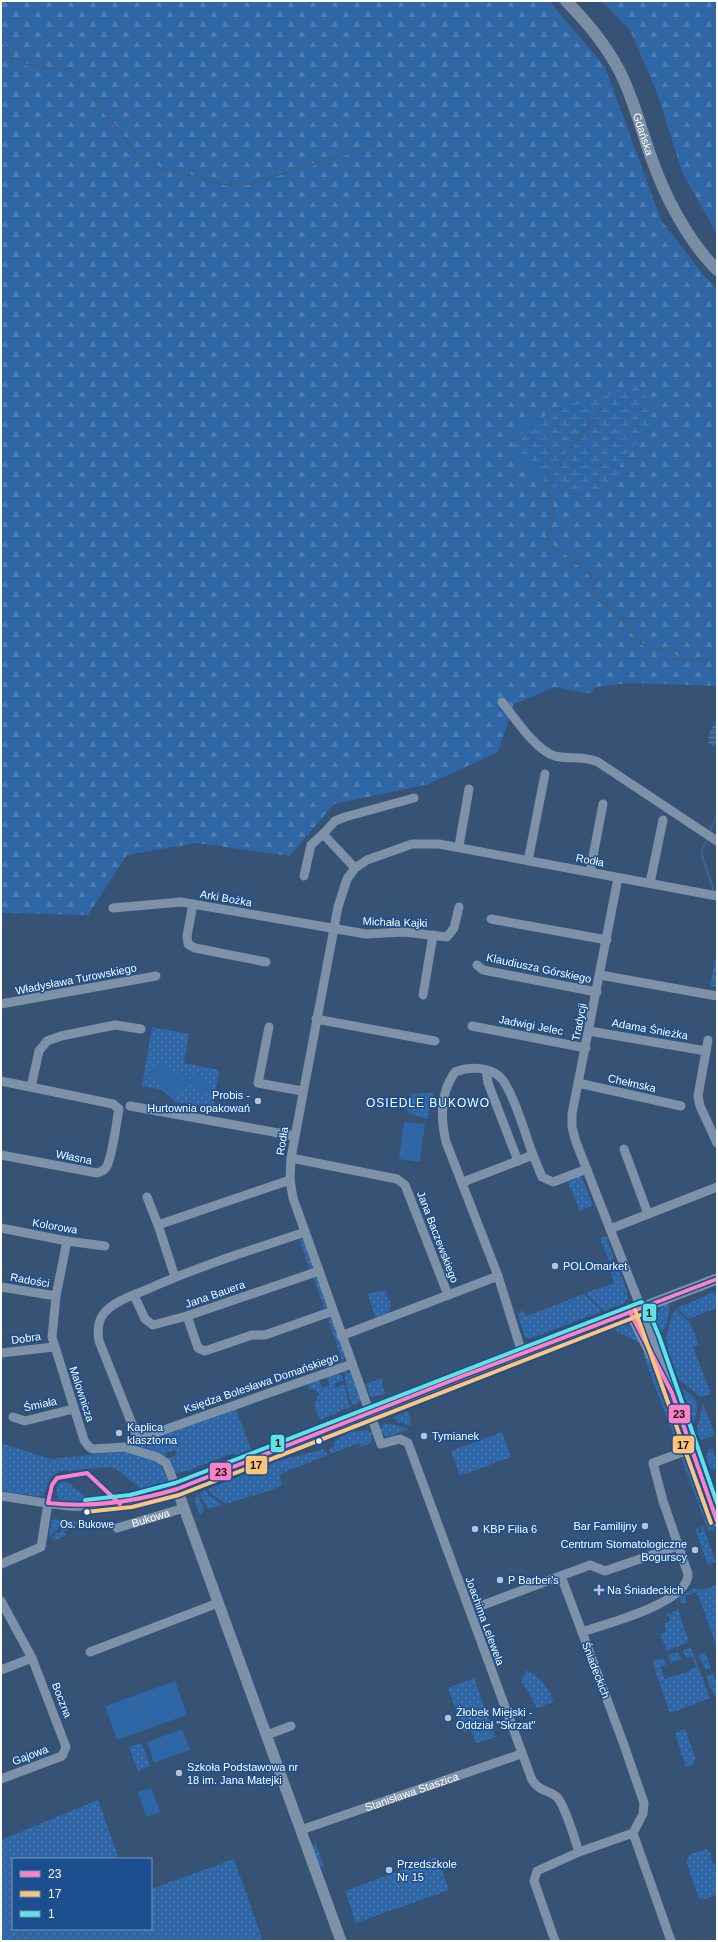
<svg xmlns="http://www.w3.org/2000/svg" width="718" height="1942" font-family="Arial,sans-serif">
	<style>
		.grass { fill: url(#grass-dots) }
		.forest { fill: url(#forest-firs) }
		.wetland { fill: url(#wetland-marsh) }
		.garden { fill: #2f66a5 }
		.water { fill: url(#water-rules) }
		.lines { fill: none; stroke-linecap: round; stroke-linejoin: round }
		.stream { stroke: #3b618d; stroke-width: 2.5 }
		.minor { stroke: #7d92a8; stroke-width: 9 }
		.tertiary { stroke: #7d92a8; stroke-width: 11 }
		.secondary { stroke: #798da4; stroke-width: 12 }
		.bus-1-casing { stroke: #1b4f8f; stroke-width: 7 }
		.bus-2-casing { stroke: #1b4f8f; stroke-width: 7 }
		.bus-3-casing { stroke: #1b4f8f; stroke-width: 7 }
		.bus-1 { stroke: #ff80c5; stroke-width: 4 }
		.bus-2 { stroke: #ffc37a; stroke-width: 4 }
		.bus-3 { stroke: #60e2e2; stroke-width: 4 }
		.poi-dot { fill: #b9c2ce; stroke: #1b4f8f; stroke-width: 1.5 }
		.bus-dot { fill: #fff; stroke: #1b4f8f; stroke-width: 1.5 }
		.labels { text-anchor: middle; stroke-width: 3; stroke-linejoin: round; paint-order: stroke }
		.bus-label { font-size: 10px; fill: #fff; stroke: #1b4f8f }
		.street-label { font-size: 11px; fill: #fff; stroke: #1b4f8f }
		.poi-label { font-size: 11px; fill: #fff; stroke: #1b4f8f; text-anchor: start }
		.neighbourhood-label { font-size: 12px; letter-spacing: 1px; fill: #fff; stroke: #1b4f8f }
		.line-badge { stroke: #1b4f8f; stroke-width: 1.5 }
		.pale-badge-label { font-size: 11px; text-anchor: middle; font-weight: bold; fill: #111 }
	</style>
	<defs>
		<pattern id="grass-dots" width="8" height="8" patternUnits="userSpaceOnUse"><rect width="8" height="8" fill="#2f66a5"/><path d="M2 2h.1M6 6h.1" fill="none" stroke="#4e7db2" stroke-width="1.8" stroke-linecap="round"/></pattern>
		<pattern id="forest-firs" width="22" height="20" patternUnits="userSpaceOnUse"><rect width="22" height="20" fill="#2f66a5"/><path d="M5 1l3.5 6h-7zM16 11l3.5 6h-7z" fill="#4e7db2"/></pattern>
		<pattern id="wetland-marsh" width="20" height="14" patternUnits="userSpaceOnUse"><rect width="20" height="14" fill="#2f66a5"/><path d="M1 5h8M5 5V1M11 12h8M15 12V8" fill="none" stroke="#4e7db2"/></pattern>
		<pattern id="water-rules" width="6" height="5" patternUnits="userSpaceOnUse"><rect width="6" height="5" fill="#3b618d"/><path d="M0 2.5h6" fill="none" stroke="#58799e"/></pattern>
	</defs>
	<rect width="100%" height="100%" fill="#365274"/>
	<g class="grass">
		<polygon points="717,949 717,987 710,986"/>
		<polygon points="152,1027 189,1034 184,1063 219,1070 213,1108 176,1102 162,1090 142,1086"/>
		<path d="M434,1093l-7,26c-18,-5 -26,-6 -16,-25z"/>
		<polygon points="581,1176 593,1205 580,1211 568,1182"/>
		<polygon points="606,1236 614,1258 611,1261 609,1261 600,1238"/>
		<polygon points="299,1238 304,1241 313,1266 310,1271"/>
		<polygon points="618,1267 626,1288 628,1299 622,1304 604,1311 586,1293 614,1283 610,1269"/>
		<polygon points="313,1276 317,1279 328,1308 325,1311"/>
		<path d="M378,1291h8l2,3 -2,2c6,5 6,11 2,18l-12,6 -8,-26z"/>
		<polygon points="717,1291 717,1308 689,1319 677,1308"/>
		<polygon points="584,1294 601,1310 600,1312 531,1338 525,1338 518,1314 523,1310 526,1316"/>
		<path d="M669,1302c2,9 -3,28 -10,33 -5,-14 -4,-26 10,-33z"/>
		<polygon points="676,1309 690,1323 699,1345 693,1347 711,1394 701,1397 679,1380 667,1347 666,1337 672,1315"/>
		<polygon points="327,1315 331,1316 345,1357 343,1363"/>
		<path d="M613,1323c16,-3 21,8 27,20l-24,-12z"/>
		<polygon points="645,1349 666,1392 681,1433 673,1434 643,1354"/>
		<polygon points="344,1371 351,1374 361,1400 354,1405 352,1404 347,1390"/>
		<polygon points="337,1373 343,1376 343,1381 335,1383 336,1388 344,1384 350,1407 320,1420 314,1404 319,1394 315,1389 309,1389 307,1384 319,1379 322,1388 329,1385 327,1377"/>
		<polygon points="381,1378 385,1394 371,1397 365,1384"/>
		<polygon points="424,1383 426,1383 412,1391 387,1401 387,1397"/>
		<path d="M682,1388c17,13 18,13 12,35z"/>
		<polygon points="703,1403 714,1432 713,1436 700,1440 697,1430"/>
		<polygon points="236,1409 251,1449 250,1451 235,1455 233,1453 187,1471 175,1474 165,1457 169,1458 177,1455 175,1450 165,1453 166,1456 163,1457 141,1448 141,1443"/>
		<polygon points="408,1411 412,1426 398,1422 393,1417"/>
		<polygon points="384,1423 406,1428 407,1430 388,1437 384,1436 380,1429 382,1428"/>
		<path d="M367,1430l3,3 2,-1c2,10 -2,12 -11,15l-2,-4 -28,11 -2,-5 6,-3 -1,-5 16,-9z"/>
		<polygon points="502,1432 511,1457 460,1476 451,1451"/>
		<path d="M1,1443l50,16 75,-8 33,11 10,20 -2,5 -18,6 -8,-4 -26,-21 -5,-1 -49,4c-13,5 -13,15 -18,26l-42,-6z"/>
		<polygon points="712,1448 717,1461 717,1469 714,1470 710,1468 706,1455 709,1449"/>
		<polygon points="324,1449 328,1455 282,1473 280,1477 282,1485 274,1489 226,1504 211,1494 208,1489 279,1461"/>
		<polygon points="290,1452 201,1487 197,1486 265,1458"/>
		<polygon points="681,1457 690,1461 715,1530 711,1531 708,1530"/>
		<path d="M64,1482l4,1 23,18h-29c-7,-6 -8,-11 -2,-18z"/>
		<polygon points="206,1490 209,1496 223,1505 208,1509 199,1493"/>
		<polygon points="198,1494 204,1511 200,1515 194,1500"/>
		<polygon points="52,1519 65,1521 50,1537 49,1535"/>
		<polygon points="69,1520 82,1523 64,1531 66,1535 53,1541 52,1538 57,1532 59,1533 69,1523 67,1521"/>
		<polygon points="700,1526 703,1527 716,1562 708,1565 695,1528 697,1528 699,1533 702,1532"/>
		<polygon points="717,1585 717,1648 697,1592 685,1596 687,1603 683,1604 679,1598 681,1595 696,1588 701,1590"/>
		<polygon points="678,1610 689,1642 667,1651 660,1634 666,1631 664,1623 670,1621 668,1615 664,1615 669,1613 670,1615 673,1614 672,1612"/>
		<polygon points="691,1648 710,1698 671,1713 669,1711 653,1663 655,1660 664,1658 666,1665 661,1667 665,1679 684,1673 696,1667 692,1656 686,1658 683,1651 684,1649"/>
		<polygon points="677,1652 682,1659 671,1663 668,1655"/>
		<polygon points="705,1652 711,1668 706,1670 699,1656"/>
		<path d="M527,1670c14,8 21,17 27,32l-17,6 -16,-28z"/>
		<polygon points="713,1673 715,1678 717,1678 717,1697 713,1694 706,1676"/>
		<polygon points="474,1678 495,1737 476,1743 471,1730 464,1732 448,1688"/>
		<polygon points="685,1729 696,1760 693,1761 694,1764 686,1767 675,1733"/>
		<polygon points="142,1743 150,1766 138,1771 129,1747"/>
		<polygon points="98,1800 119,1859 13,1859 13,1929 151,1929 151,1889 234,1859 263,1941 1,1941 1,1840"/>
		<polygon points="316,1844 324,1866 319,1867 311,1845"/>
		<polygon points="706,1849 711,1854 712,1862 715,1864 717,1870 717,1895 702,1900 698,1897 686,1861 691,1854"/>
		<polygon points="437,1857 449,1890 356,1923 345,1891"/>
	</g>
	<g class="forest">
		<polygon points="1,1 549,1 605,67 661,220 705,277 717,288 717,686 629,683 595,687 591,694 555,687 514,704 498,752 429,784 334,804 290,856 197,843 127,855 88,915 1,913"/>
		<polygon points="601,1 717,1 717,234 683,174 657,93 630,30"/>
	</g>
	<path class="wetland" d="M633,383c16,7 21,30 15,45 -5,12 -17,19 -24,29 -6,8 -4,24 -13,30 -12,9 -47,1 -61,-1 -7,-3 -8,-8 -13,-14 -15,-14 -23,-3 -24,-30l19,-19 27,-16 42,-9z"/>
	<g class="garden">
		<polygon points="161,1059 187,1082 174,1097 146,1075"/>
		<polygon points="197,1072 212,1089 202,1096 188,1080"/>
		<polygon points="404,1122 425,1124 420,1162 399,1159"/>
		<polygon points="175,1681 187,1715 117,1740 105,1706"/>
		<polygon points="182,1729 190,1750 154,1763 147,1742"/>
		<polygon points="151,1788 160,1812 146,1817 138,1792"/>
	</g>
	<polygon class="water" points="717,718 717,748 708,743 709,734"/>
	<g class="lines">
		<g class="stream">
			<polyline points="1,37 14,63 69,71 94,98 144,164 236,187 309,166 375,144"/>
			<polyline points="604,405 554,470 548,491 554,513 547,535 552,546 568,555 590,575 595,595 627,624 639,642 649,648 667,650 679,659 717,660"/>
			<polyline points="709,834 717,814"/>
			<polyline points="708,838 702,850 702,855 714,892"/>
			<polyline points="20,1941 21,1929"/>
		</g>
		<g class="minor">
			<path d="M502,702c12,15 34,49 53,54 17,4 25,-1 43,6l119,79"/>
			<polyline points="323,834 335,821 345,817 414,798"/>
			<polyline points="459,846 469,789"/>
			<polyline points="528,861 545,774"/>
			<polyline points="590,872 603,804"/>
			<polyline points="304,876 311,845 323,834 355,868"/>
			<polyline points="618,878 572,1114 572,1127 576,1142 641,1308"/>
			<polyline points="650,883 663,820"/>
			<polyline points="193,904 187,936 188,944 195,948 266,962"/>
			<polyline points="113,908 181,902 366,934 404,932 447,937 454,928 459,907"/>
			<polyline points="491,919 607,940"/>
			<polyline points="477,965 483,970 597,992"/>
			<polyline points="600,975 717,996"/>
			<polyline points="423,995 433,935"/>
			<polyline points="1,1004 156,976"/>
			<polyline points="316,1019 435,1041"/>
			<polyline points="472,1026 586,1048"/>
			<polyline points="269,1027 258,1083 302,1091"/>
			<polyline points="589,1031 706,1051"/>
			<polyline points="708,1040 698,1096 700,1106 717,1143"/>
			<polyline points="486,1070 488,1083 518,1161"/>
			<path d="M1,1081l112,23 6,5c-3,15 -6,44 -12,57 -2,4 -6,6 -10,7l-96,-18"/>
			<polyline points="578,1083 681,1106"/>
			<polyline points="31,1087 39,1051 47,1041 61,1036 115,1025 141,1029"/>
			<polyline points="130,1106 295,1136"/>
			<polyline points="624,1149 648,1214"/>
			<polyline points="291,1158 397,1179 405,1185 448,1295"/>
			<polyline points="463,1182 533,1155 542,1177 553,1182 587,1169"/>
			<polyline points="147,1197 158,1225 175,1277"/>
			<polyline points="158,1225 290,1180"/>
			<polyline points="1,1228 67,1241 105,1246"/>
			<polyline points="610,1229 717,1187"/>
			<path d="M305,1232c-53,18 -106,34 -157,57 -14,6 -33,12 -43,23 -7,8 -8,18 -6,29l39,98 214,-75"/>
			<polyline points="1,1287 56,1296"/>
			<polyline points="134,1295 145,1319 153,1325 187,1316 319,1271"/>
			<polyline points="187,1316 198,1348 205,1351 252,1335 265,1335 333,1311"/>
			<polyline points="341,1336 498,1276"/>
			<polyline points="1,1353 54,1347"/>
			<path d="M522,1353l-24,-77 -52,-134c-6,-25 -6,-49 9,-70 13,-5 32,-6 44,4 13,11 27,61 34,79"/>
			<polyline points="13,1417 25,1421 73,1409"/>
			<path d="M1,1496c22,3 45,8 67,10 38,2 73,-5 109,-17l-11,-26 -9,-6 -33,-10 -31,2 -4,-2 -5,-7 -32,-103 4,-41 11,-55"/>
			<path id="s1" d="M117,1528l67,-20"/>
			<polyline points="1,1564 41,1547 48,1503"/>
			<polyline points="561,1576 582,1632"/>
			<polyline points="1,1601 32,1658 66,1747 62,1756 1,1779"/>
			<polyline points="483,1605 590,1565 605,1571 678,1546"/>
			<polyline points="90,1652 218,1603"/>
			<polyline points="1,1670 32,1658"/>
			<polyline points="267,1735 291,1726"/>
			<path id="s2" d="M301,1830l220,-76"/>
			<path d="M633,1833l10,-19 1,-11 -20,-58 -42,-113c23,-8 107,-29 106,-58l-25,-73 -10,-38 38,-14"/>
			<polyline points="633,1833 671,1941"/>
			<path d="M579,1852c-4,-12 -14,-47 -22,-55 -9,-8 -16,-4 -25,-17l-124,-337 -8,-4 -19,5 -88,-246 -3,-18 1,-22 47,-251 9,-28 8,-11 12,-8 45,-16h27l278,52"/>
			<polyline points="555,1941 534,1881 537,1871 579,1852 633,1833"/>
		</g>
		<g class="tertiary">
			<polyline points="641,1308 653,1338 717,1521"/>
			<polyline points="630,1312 656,1363"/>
			<polyline points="341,1941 177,1489 463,1376 717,1279"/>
		</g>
		<path class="secondary" id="s3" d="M566,1c22,22 41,45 55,73 13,27 20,55 30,83 15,42 35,81 66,113"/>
		<defs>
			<g id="bus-1">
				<polyline points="630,1312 672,1393 717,1521"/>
				<path d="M48,1503c45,5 86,-1 129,-14l286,-113 254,-97"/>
				<polyline points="48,1503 52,1485 57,1478 87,1473 120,1504"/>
			</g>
			<g id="bus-2">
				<polyline points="635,1310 711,1523"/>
				<polyline points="85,1512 132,1507 179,1495 643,1314"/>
			</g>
			<polyline id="bus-3" points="85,1500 130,1495 175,1483 641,1302 646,1305 659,1336 717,1503"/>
		</defs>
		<use href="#bus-1" class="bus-1-casing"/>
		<use href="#bus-2" class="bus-2-casing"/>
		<use href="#bus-3" class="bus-3-casing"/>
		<use href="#bus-1" class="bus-1"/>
		<use href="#bus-2" class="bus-2"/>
		<use href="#bus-3" class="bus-3"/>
	</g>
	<g class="poi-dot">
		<circle cx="258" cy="1101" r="4"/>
		<circle cx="555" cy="1266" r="4"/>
		<circle cx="119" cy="1433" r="4"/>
		<circle cx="424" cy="1436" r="4"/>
		<circle cx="645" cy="1526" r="4"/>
		<circle cx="475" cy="1529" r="4"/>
		<circle cx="695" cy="1550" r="4"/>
		<circle cx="500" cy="1580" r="4"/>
		<path d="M597 1584h4v4h4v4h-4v4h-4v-4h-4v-4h4z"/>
		<circle cx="448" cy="1718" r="4"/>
		<circle cx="179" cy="1773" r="4"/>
		<circle cx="389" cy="1870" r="4"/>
	</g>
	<g class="bus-dot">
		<circle cx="319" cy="1441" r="3.5"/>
		<circle cx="87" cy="1512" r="3.5"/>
	</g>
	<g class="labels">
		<g class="bus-label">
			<text x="87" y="1528">Os. Bukowe</text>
		</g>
		<g class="street-label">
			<text dy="4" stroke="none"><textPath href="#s3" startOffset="156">Gdańska</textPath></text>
			<text transform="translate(590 860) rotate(11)" y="4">Rodła</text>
			<text transform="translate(226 898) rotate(10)" y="4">Arki Bożka</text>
			<text transform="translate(395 922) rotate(2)" y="4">Michała Kajki</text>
			<text transform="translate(539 968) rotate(12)" y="4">Klaudiusza Górskiego</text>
			<text transform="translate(76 979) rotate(-11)" y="4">Władysława Turowskiego</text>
			<text transform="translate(579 1022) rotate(-79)" y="4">Tradycji</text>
			<text transform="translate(531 1025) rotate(11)" y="4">Jadwigi Jelec</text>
			<text transform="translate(650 1029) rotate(10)" y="4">Adama Śnieżka</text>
			<text transform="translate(632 1083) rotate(13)" y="4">Chełmska</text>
			<text transform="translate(282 1141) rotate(-81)" y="4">Rodła</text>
			<text transform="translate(74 1157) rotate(11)" y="4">Własna</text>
			<text transform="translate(55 1226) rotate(10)" y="4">Kolorowa</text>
			<text transform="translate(438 1237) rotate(69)" y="4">Jana Baczewskiego</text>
			<text transform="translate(30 1280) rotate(10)" y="4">Radości</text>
			<text transform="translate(215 1294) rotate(-19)" y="4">Jana Bauera</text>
			<text transform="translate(26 1338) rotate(-8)" y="4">Dobra</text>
			<text transform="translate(261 1383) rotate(-19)" y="4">Księdza Bolesława Domańskiego</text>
			<text transform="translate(82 1394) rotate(72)" y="4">Malownicza</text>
			<text transform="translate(40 1404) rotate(-12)" y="4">Śmiała</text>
			<text dy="4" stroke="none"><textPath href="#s1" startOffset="35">Bukowa</textPath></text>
			<text transform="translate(485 1621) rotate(70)" y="4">Joachima Lelewela</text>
			<text transform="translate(596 1670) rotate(69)" y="4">Śniadeckich</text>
			<text transform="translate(62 1700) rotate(69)" y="4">Boczna</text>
			<text transform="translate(30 1755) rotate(-21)" y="4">Gajowa</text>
			<text dy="4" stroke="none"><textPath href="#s2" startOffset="117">Stanisława Staszica</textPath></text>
		</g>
		<g class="poi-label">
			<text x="250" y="1099" text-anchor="end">Probis -<tspan x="250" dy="13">Hurtownia opakowań</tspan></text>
			<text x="563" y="1270">POLOmarket</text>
			<text x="127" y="1431">Kaplica<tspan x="127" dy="13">klasztorna</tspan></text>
			<text x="432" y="1440">Tymianek</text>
			<text x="637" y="1530" text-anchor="end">Bar Familijny</text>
			<text x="483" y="1533">KBP Filia 6</text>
			<text x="687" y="1548" text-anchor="end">Centrum Stomatologiczne<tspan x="687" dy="13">Bogurscy</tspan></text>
			<text x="508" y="1584">P Barber's</text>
			<text x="607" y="1594">Na Śniadeckich</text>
			<text x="456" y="1716">Żłobek Miejski -<tspan x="456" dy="13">Oddział "Skrzat"</tspan></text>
			<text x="187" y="1771">Szkoła Podstawowa nr<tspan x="187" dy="13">18 im. Jana Matejki</tspan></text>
			<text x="397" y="1868">Przedszkole<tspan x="397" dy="13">Nr 15</tspan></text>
		</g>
		<g class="neighbourhood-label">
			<text x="428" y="1107">OSIEDLE BUKOWO</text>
		</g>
	</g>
	<g class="line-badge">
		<rect x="642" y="1303" width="15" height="19" rx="4" fill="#60e2e2"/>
		<rect x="668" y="1404" width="23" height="20" rx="4" fill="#ff80c5"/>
		<rect x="270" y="1434" width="15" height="19" rx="4" fill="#60e2e2"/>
		<rect x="672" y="1435" width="23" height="19" rx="4" fill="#ffc37a"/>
		<rect x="245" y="1455" width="23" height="20" rx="4" fill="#ffc37a"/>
		<rect x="209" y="1462" width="23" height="19" rx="4" fill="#ff80c5"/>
	</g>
	<g class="pale-badge-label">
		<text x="649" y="1317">1</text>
		<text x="679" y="1418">23</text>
		<text x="278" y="1447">1</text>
		<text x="683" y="1449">17</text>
		<text x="256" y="1469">17</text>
		<text x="221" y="1476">23</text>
	</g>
	<rect width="718" height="1942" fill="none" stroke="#ffffff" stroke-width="4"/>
	<rect x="12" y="1858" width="140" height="72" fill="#1b4f8f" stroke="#7695bc"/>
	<rect x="20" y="1871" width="20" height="6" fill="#ff80c5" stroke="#7695bc"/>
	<text x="48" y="1878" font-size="12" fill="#ffffff">23</text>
	<rect x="20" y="1891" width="20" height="6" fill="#ffc37a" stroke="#7695bc"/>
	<text x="48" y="1898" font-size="12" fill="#ffffff">17</text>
	<rect x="20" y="1911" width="20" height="6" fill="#60e2e2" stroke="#7695bc"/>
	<text x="48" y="1918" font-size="12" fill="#ffffff">1</text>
</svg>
